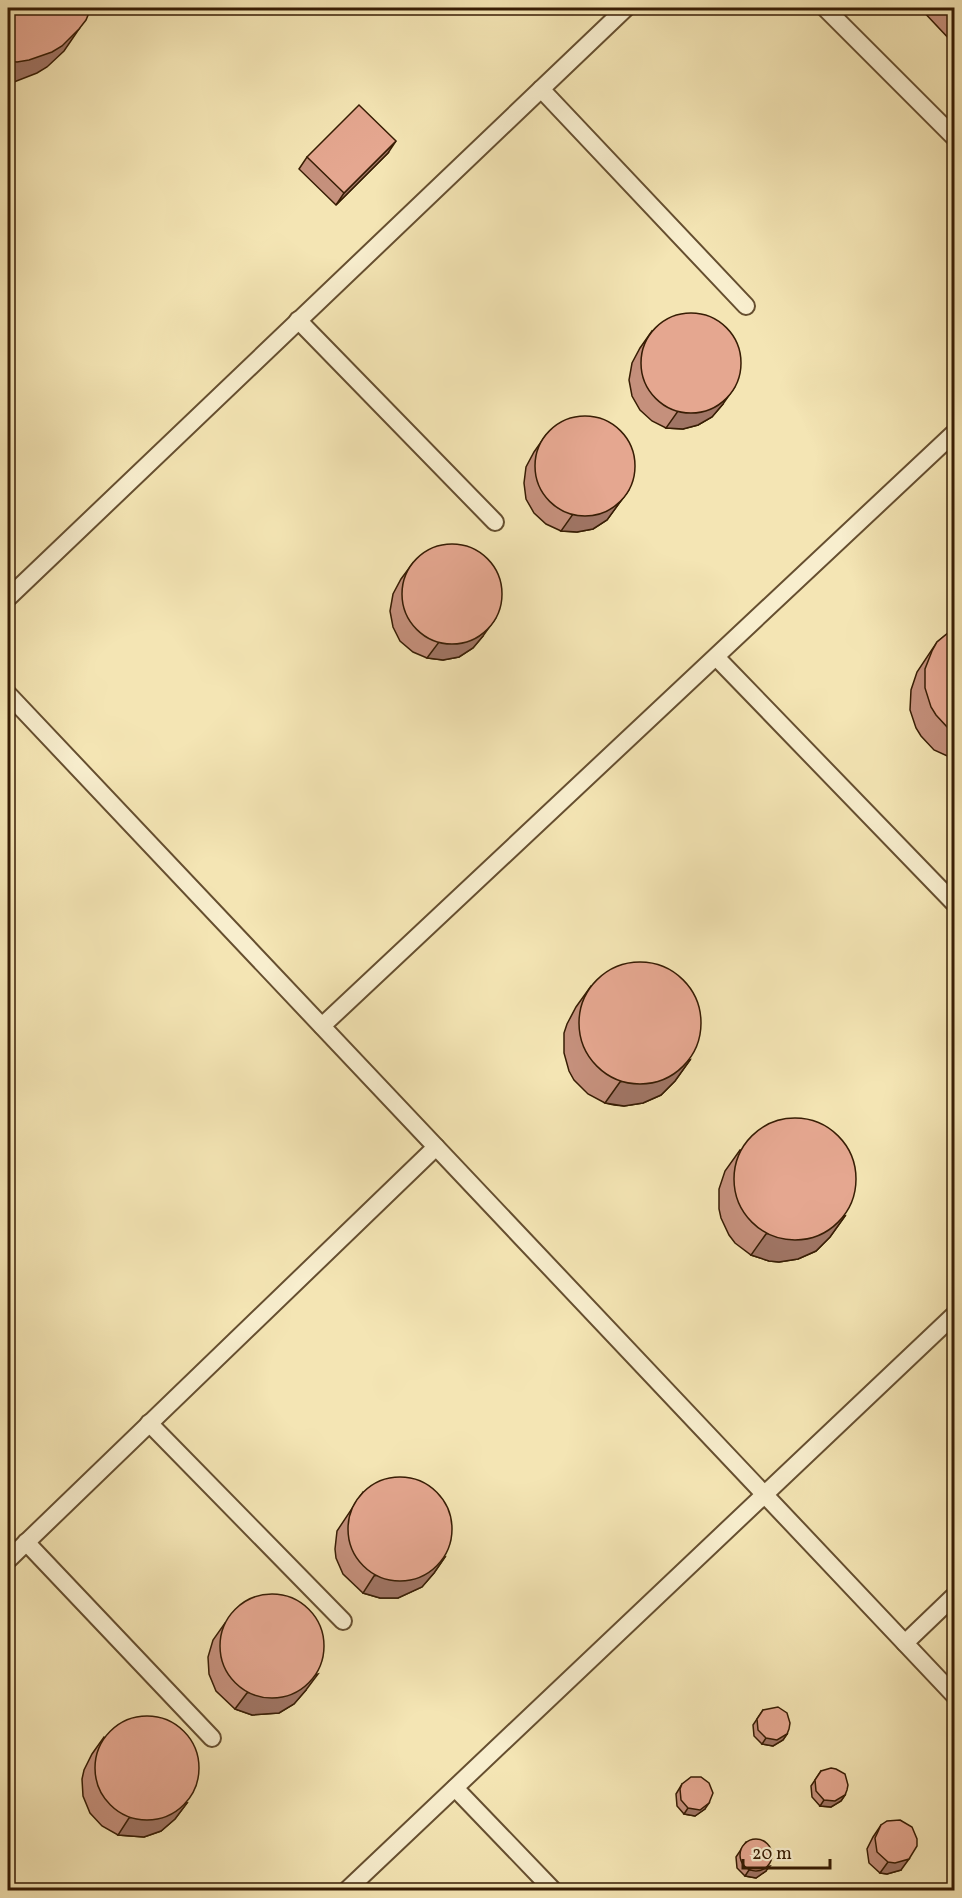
<svg xmlns="http://www.w3.org/2000/svg" width="962" height="1898" font-family="Vollkorn,serif">
	<style>
		.lines { fill: none; stroke-linecap: round; stroke-linejoin: round }
		.service-casing { stroke: #664f30; stroke-width: 20 }
		.service { stroke: #f8eece; stroke-width: 16 }
		.wall { fill: #c5907c; stroke: #371d04; stroke-width: 1.5 }
		.shaded-wall { fill: #a07565; stroke: #371d04; stroke-width: 1.5 }
		.building { fill: #e5a790; stroke: #371d04; stroke-width: 1.5 }
	</style>
	<rect width="100%" height="100%" fill="#f4e5b4"/>
	<filter id="stains"><feTurbulence type="fractalNoise" baseFrequency=".00333" numOctaves="4"/><feColorMatrix values="0 0 0 0 .2 0 0 0 0 .09 0 0 0 0 .02 0 0 0 .5 -.17"/></filter>
	<radialGradient id="worn" r=".72"><stop offset=".6" stop-color="#630" stop-opacity="0"/><stop offset="1" stop-color="#630" stop-opacity=".3"/></radialGradient>
	<g class="lines">
		<defs>
			<g id="service">
				<polyline points="825,8 954,137"/>
				<polyline points="541,89 746,306"/>
				<polyline points="298,320 495,522"/>
				<polyline points="8,598 626,8"/>
				<polyline points="716,657 954,903"/>
				<polyline points="8,694 954,1695"/>
				<polyline points="322,1026 954,433"/>
				<polyline points="149,1423 343,1621"/>
				<polyline points="26,1542 212,1738"/>
				<polyline points="8,1560 436,1147"/>
				<polyline points="905,1643 954,1596"/>
				<polyline points="455,1788 553,1890"/>
				<polyline points="347,1890 954,1315"/>
			</g>
		</defs>
		<use href="#service" class="service-casing"/>
		<use href="#service" class="service"/>
	</g>
	<g class="wall">
		<polygon points="920,8 954,8 954,44"/>
		<polygon points="388,153 336,205 299,169 307,157"/>
		<polygon points="652,331 723,404 712,417 698,425 683,429 666,428 652,421 640,410 632,396 629,380 632,363 640,348"/>
		<polygon points="546,435 628,491 607,520 593,529 577,532 561,531 546,524 534,513 526,499 524,483 526,467 534,452"/>
		<polygon points="413,563 483,636 473,648 459,657 443,660 427,658 413,652 400,641 393,627 390,611 393,594 401,579"/>
		<polygon points="954,628 954,759 934,750 921,736 916,728 910,710 911,690 917,672 937,642"/>
		<polygon points="591,986 690,1060 675,1081 661,1095 643,1103 624,1106 614,1105 605,1103 588,1094 574,1080 569,1071 564,1053 564,1033 567,1024 576,1007"/>
		<polygon points="740,1150 845,1216 830,1237 816,1251 798,1259 779,1262 769,1261 751,1255 735,1243 729,1235 721,1218 719,1209 719,1189 725,1171"/>
		<polygon points="363,1492 445,1557 434,1573 422,1587 398,1598 380,1598 363,1593 343,1574 336,1558 335,1549 337,1531"/>
		<polygon points="225,1623 306,1690 294,1704 279,1713 252,1715 235,1709 216,1691 209,1674 208,1657 213,1640"/>
		<polygon points="763,1710 787,1734 783,1740 773,1746 762,1744 754,1736 753,1725"/>
		<polygon points="104,1737 187,1803 175,1819 161,1831 144,1837 118,1835 102,1826 90,1813 83,1796 82,1779 84,1770 92,1754"/>
		<polygon points="821,1771 845,1795 841,1801 831,1807 820,1806 812,1797 811,1786"/>
		<polygon points="682,1784 705,1809 695,1816 684,1814 677,1806 676,1794"/>
		<polygon points="881,1825 901,1870 887,1874 880,1873 869,1863 867,1849 873,1837"/>
		<polygon points="746,1842 766,1871 756,1878 745,1876 737,1868 736,1857"/>
	</g>
	<g class="shaded-wall">
		<polygon points="79,29 64,51 47,67 37,73 14,82 8,82 8,61"/>
		<polygon points="396,141 388,153 336,205 344,193"/>
		<polygon points="734,388 723,404 712,417 698,425 683,429 666,428 678,411"/>
		<polygon points="628,491 607,520 593,529 577,532 561,531 573,514"/>
		<polygon points="495,619 483,636 473,648 459,657 443,660 427,658 439,642"/>
		<polygon points="690,1060 675,1081 661,1095 643,1103 624,1106 605,1103 620,1082"/>
		<polygon points="845,1216 830,1237 816,1251 798,1259 779,1262 769,1261 751,1255 766,1234"/>
		<polygon points="445,1557 434,1573 422,1587 398,1598 380,1598 363,1593 374,1576"/>
		<polygon points="318,1674 306,1690 294,1704 279,1713 252,1715 235,1709 247,1693"/>
		<polygon points="787,1734 783,1740 773,1746 762,1744 766,1738"/>
		<polygon points="845,1795 841,1801 831,1807 820,1806 824,1800"/>
		<polygon points="187,1803 175,1819 161,1831 144,1837 118,1835 129,1818"/>
		<polygon points="709,1803 705,1809 695,1816 684,1814 688,1808"/>
		<polygon points="909,1859 901,1870 887,1874 880,1873 888,1862"/>
		<polygon points="770,1866 766,1871 756,1878 745,1876 749,1870"/>
	</g>
	<g class="building">
		<polygon points="8,8 91,8 86,20 79,29 62,46 52,52 29,60 17,62 8,61"/>
		<polygon points="947,8 954,8 954,15"/>
		<polygon points="359,105 396,141 344,193 307,157"/>
		<circle cx="691" cy="363" r="50"/>
		<circle cx="585" cy="466" r="50"/>
		<circle cx="452" cy="594" r="50"/>
		<polygon points="954,628 954,731 949,729 936,715 931,707 925,688 925,669 932,651 937,642"/>
		<polygon points="8,724 13,730 8,736"/>
		<circle cx="640" cy="1023" r="61"/>
		<circle cx="795" cy="1179" r="61"/>
		<circle cx="400" cy="1529" r="52"/>
		<circle cx="272" cy="1646" r="52"/>
		<polygon points="778,1707 787,1713 790,1723 789,1729 787,1734 777,1740 766,1738 758,1730 757,1719 763,1710"/>
		<circle cx="147" cy="1768" r="52"/>
		<polygon points="831,1768 836,1769 845,1774 848,1785 847,1790 845,1795 835,1801 824,1800 816,1791 815,1780 821,1771"/>
		<polygon points="691,1777 701,1777 709,1783 713,1793 709,1803 700,1810 688,1808 681,1800 680,1789 682,1784"/>
		<polygon points="900,1820 912,1827 917,1839 917,1846 909,1859 895,1863 888,1862 877,1852 875,1838 881,1825 887,1821"/>
		<circle cx="756" cy="1855" r="16"/>
		<polygon points="954,1886 954,1890 942,1890 945,1888"/>
		<polygon points="812,1887 819,1888 826,1890 805,1890"/>
	</g>
	<rect width="962" height="1898" fill="none" stroke="#f4e5b4" stroke-width="30"/>
	<rect x="9" y="9" width="944" height="1880" fill="none" stroke="#371d04" stroke-width="3"/>
	<rect x="15" y="15" width="932" height="1868" fill="none" stroke="#371d04" stroke-width="1.5"/>
	<path d="M743 1859v9h87v-9" fill="none" stroke="#371d04" stroke-width="3"/>
	<text x="752" y="1859" font-size="18" fill="#371d04" stroke="#f8eece" stroke-width="4.5" paint-order="stroke">20 m</text>
	<rect width="100%" height="100%" filter="url(#stains)"/>
	<rect width="100%" height="100%" fill="url(#worn)"/>
</svg>
